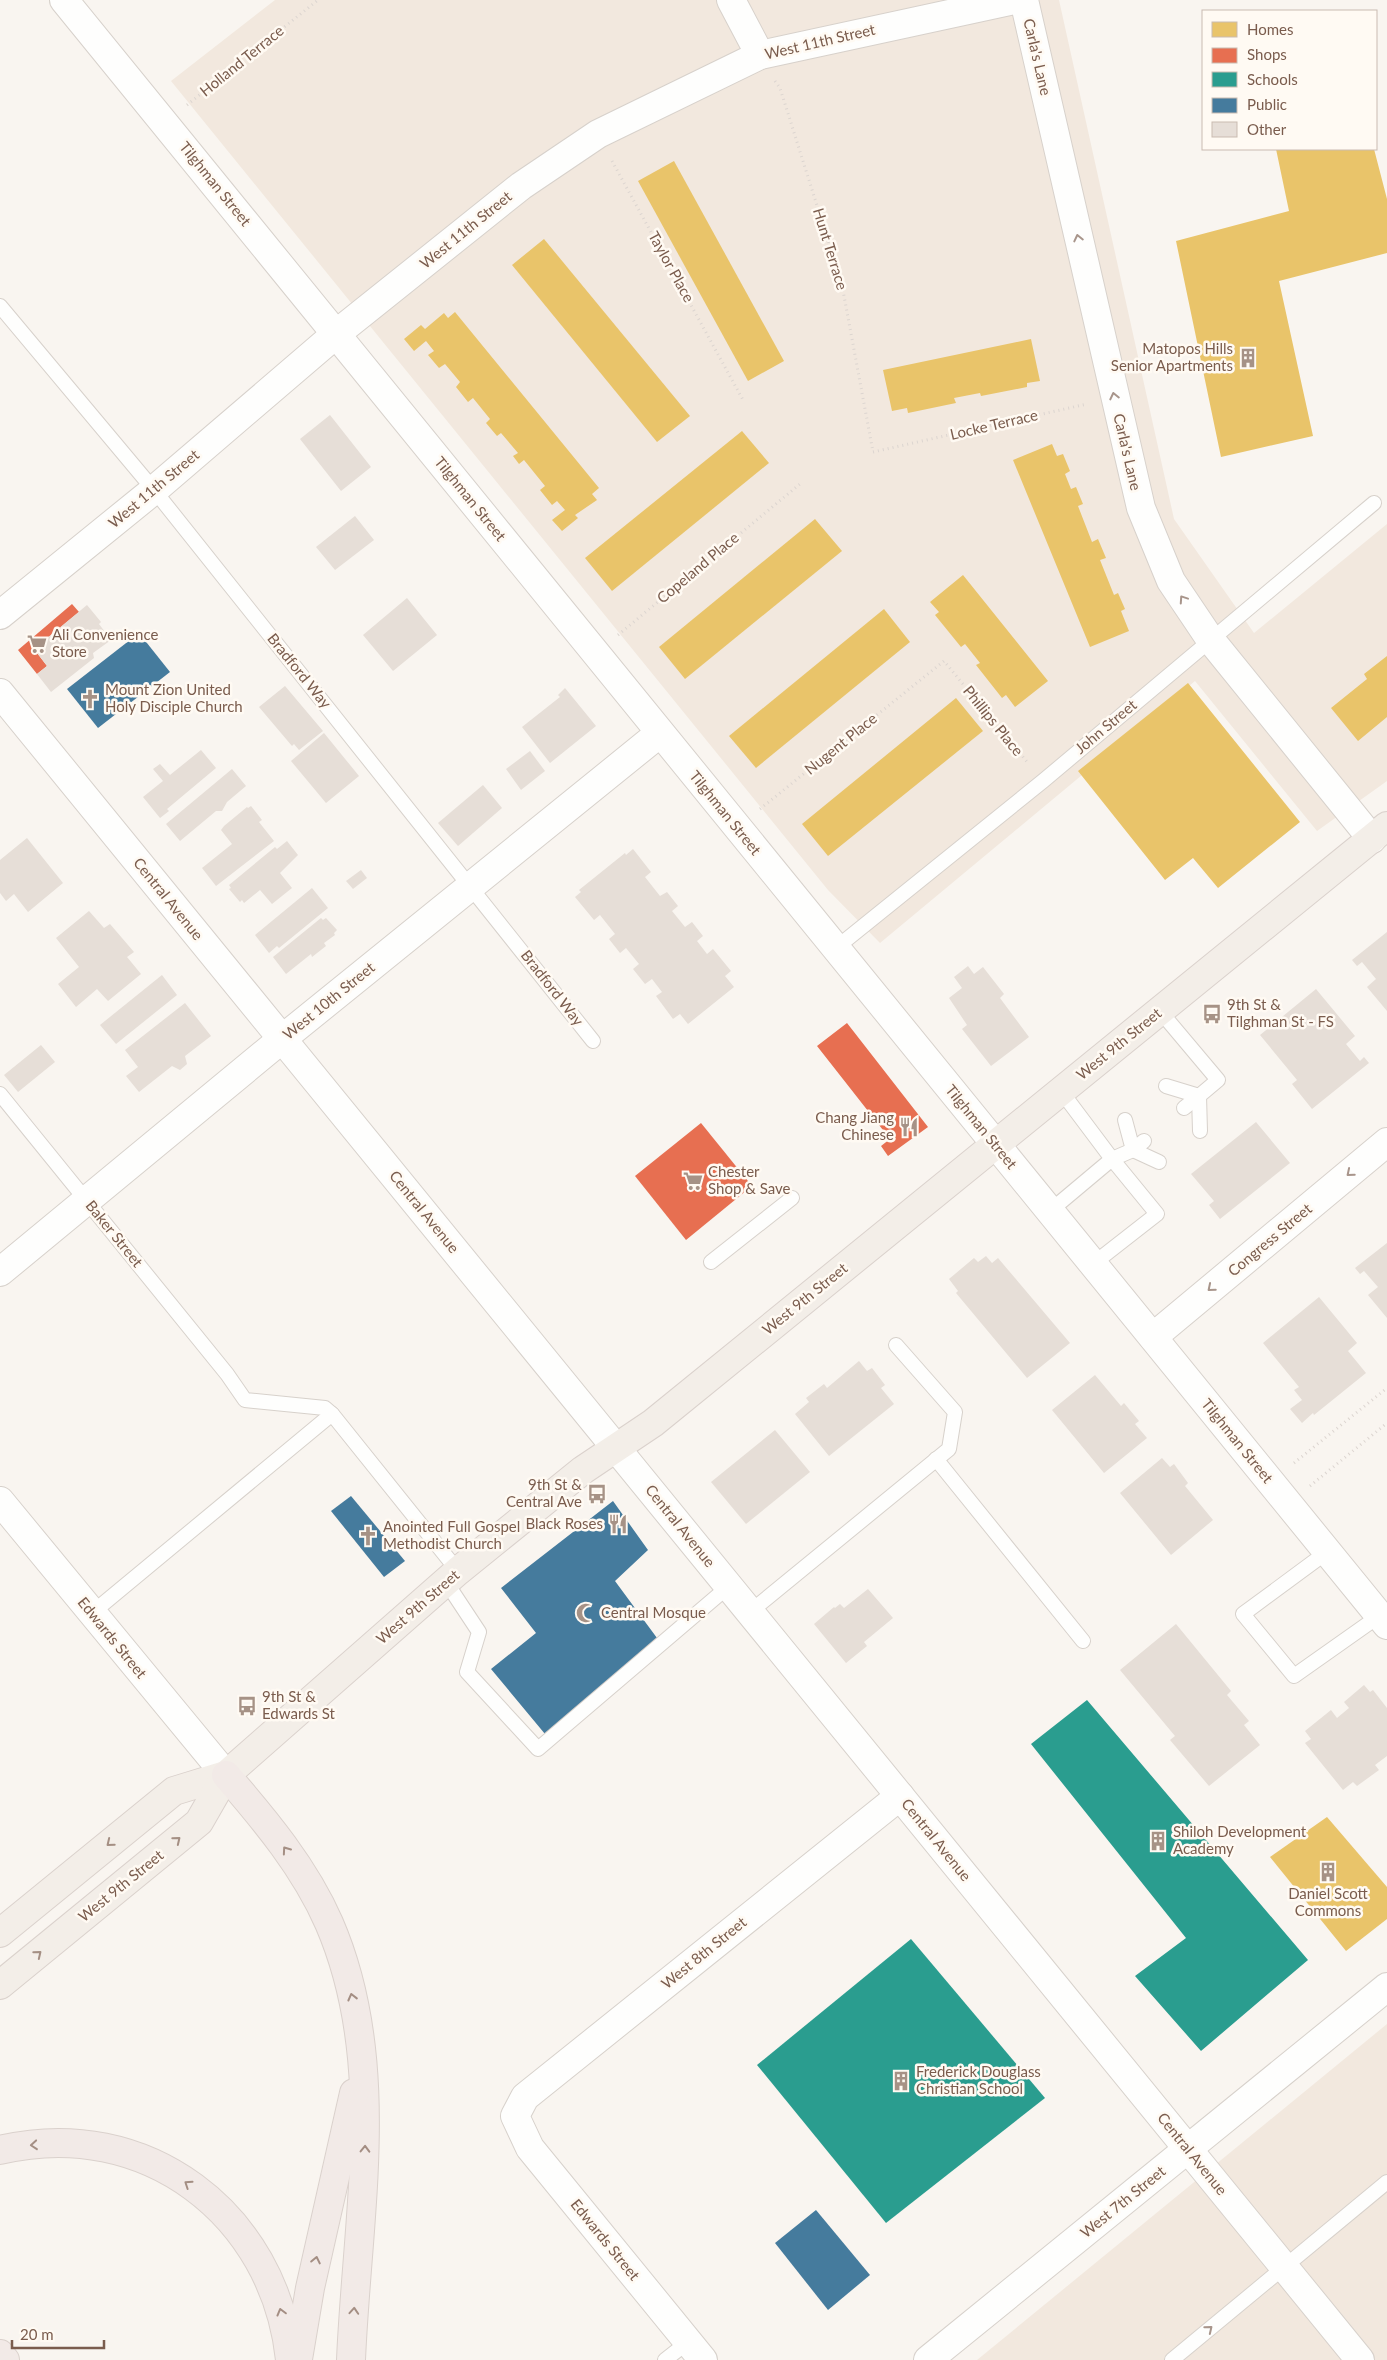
<svg xmlns="http://www.w3.org/2000/svg" width="1387" height="2360" font-family="Lato,sans-serif">
	<style>
		.residential { fill: #f2e8de }
		.homes { fill: #e9c46a }
		.shops { fill: #e76f51 }
		.schools { fill: #2a9d8f }
		.public { fill: #457b9d }
		.building { fill: #e6ded7 }
		.lines { fill: none; stroke-linecap: round; stroke-linejoin: round }
		.lane-casing { stroke: #d7d1cb; stroke-width: 16 }
		.street-casing { stroke: #d7d1cb; stroke-width: 30 }
		.primary-casing { stroke: #dad1cc; stroke-width: 30 }
		.highway-casing { stroke: #dad1cc; stroke-width: 30 }
		.path { stroke: #dcd5d0; stroke-width: 3; stroke-dasharray: 1 4; stroke-linecap: butt }
		.lane { stroke: #fefefd; stroke-width: 14 }
		.street { stroke: #fefefd; stroke-width: 28 }
		.primary { stroke: #f3eee8; stroke-width: 28 }
		.highway { stroke: #f2eae7; stroke-width: 28 }
		.oneway { stroke: #a8958b }
		.oneway2 { stroke: #a48f83 }
		.oneway3 { stroke: #a48e83 }
		.labels { text-anchor: middle; stroke-width: 5; stroke-linejoin: round; paint-order: stroke }
		.street-label { font-size: 15px; fill: #7a5c4d; stroke: #fffaf3 }
		.poi-label { font-size: 15px; fill: #7a5c4d; stroke: #fffaf3; text-anchor: start }
	</style>
	<rect width="100%" height="100%" fill="#f9f5f0"/>
	<g class="residential">
		<polygon points="275,0 1059,0 1174,519 1254,633 1387,524 1387,781 1317,831 1195,681 880,943 828,890 171,81"/>
		<polygon points="1387,2024 1387,2360 977,2360"/>
	</g>
	<g class="homes">
		<polygon points="1276,149 1374,149 1387,199 1387,253 1279,281 1313,436 1221,457 1176,241 1289,211"/>
		<polygon points="674,161 784,361 748,381 638,181"/>
		<polygon points="544,239 690,416 657,442 512,265"/>
		<polygon points="455,312 599,488 592,494 597,500 575,515 578,518 562,531 552,520 565,510 557,501 552,505 540,490 545,486 524,460 519,464 513,456 518,453 501,433 497,436 486,423 490,419 473,398 468,402 456,387 460,382 445,364 439,368 428,355 434,351 426,341 414,351 404,339 421,325 425,329 444,313 448,318"/>
		<polygon points="1031,339 1040,381 1027,383 1027,387 981,396 980,393 954,398 956,403 908,413 907,408 892,411 883,370"/>
		<polygon points="742,431 769,463 612,591 585,558"/>
		<polygon points="1052,444 1057,456 1063,454 1070,471 1065,474 1071,489 1076,487 1083,504 1078,506 1092,542 1098,539 1106,558 1100,560 1114,595 1118,593 1125,609 1121,611 1129,631 1090,647 1013,460"/>
		<polygon points="815,519 842,551 685,679 659,647"/>
		<polygon points="963,575 1048,681 1015,707 1006,695 1002,698 976,665 980,663 965,644 961,647 935,615 939,612 930,602"/>
		<polygon points="884,609 910,642 756,768 729,736"/>
		<polygon points="1387,656 1387,717 1358,741 1331,708 1367,679 1364,674"/>
		<polygon points="1188,683 1300,822 1218,888 1193,858 1165,880 1078,771"/>
		<polygon points="956,698 983,731 828,856 802,824"/>
		<polygon points="1327,1817 1387,1887 1387,1919 1346,1951 1270,1857"/>
	</g>
	<g class="shops">
		<polygon points="72,604 79,612 34,649 47,666 37,674 18,650"/>
		<polygon points="847,1023 928,1127 888,1156 881,1146 890,1139 817,1046"/>
		<polygon points="701,1123 752,1186 686,1240 635,1176"/>
	</g>
	<g class="schools">
		<polygon points="1087,1700 1308,1960 1201,2051 1135,1976 1186,1938 1031,1744"/>
		<polygon points="911,1939 1045,2098 886,2223 757,2065"/>
	</g>
	<g class="public">
		<polygon points="139,633 170,672 98,728 67,689"/>
		<polygon points="351,1496 405,1561 384,1577 331,1511"/>
		<polygon points="613,1501 648,1550 615,1581 657,1638 545,1734 491,1669 536,1633 501,1588"/>
		<polygon points="816,2210 870,2275 828,2310 775,2243"/>
	</g>
	<g class="building">
		<polygon points="330,415 371,467 341,491 300,439"/>
		<polygon points="355,516 374,540 335,570 316,547"/>
		<polygon points="407,598 437,635 393,671 363,635"/>
		<polygon points="87,605 101,622 99,624 111,640 93,653 94,658 51,692 37,674 47,666 34,649"/>
		<polygon points="285,686 323,731 299,750 294,744 292,746 259,707"/>
		<polygon points="565,688 596,726 550,763 522,727 560,697 558,695"/>
		<polygon points="324,733 359,776 326,803 291,761"/>
		<polygon points="201,750 216,768 167,809 169,811 160,818 143,797 163,781 153,769 160,764 170,775"/>
		<polygon points="530,751 545,771 521,790 506,769"/>
		<polygon points="232,769 246,786 227,802 222,811 216,811 180,841 166,824"/>
		<polygon points="483,785 502,808 458,846 438,823"/>
		<polygon points="251,806 262,820 259,822 274,841 216,886 202,868 232,844 221,830 224,826 247,807 248,808"/>
		<polygon points="27,838 63,883 28,912 14,894 6,901 0,893 0,860"/>
		<polygon points="287,841 298,855 280,873 292,888 272,904 260,890 244,903 242,900 240,902 229,889 231,888 229,885 275,847 277,849"/>
		<polygon points="633,849 651,872 645,877 660,896 667,892 678,906 672,911 685,927 692,922 703,936 697,941 707,954 713,949 731,971 725,976 734,987 688,1024 680,1014 673,1019 656,996 662,992 652,979 645,984 633,969 639,964 626,948 620,953 609,939 615,934 600,915 594,920 575,897 581,892 579,890 625,853 626,855"/>
		<polygon points="361,870 367,878 353,889 346,881"/>
		<polygon points="312,888 328,908 279,948 277,946 269,953 255,935"/>
		<polygon points="89,911 104,928 110,924 134,952 127,957 141,974 108,1001 97,989 76,1007 58,984 79,967 56,938"/>
		<polygon points="321,918 323,920 326,918 337,930 334,933 335,935 324,943 326,946 312,957 311,954 286,974 273,957"/>
		<polygon points="1387,932 1387,1011 1367,987 1376,979 1362,962 1357,966 1352,960"/>
		<polygon points="968,966 974,974 983,967 1004,994 1000,998 1029,1037 991,1066 962,1029 967,1025 949,998 962,988 954,977"/>
		<polygon points="162,975 177,995 116,1044 100,1025"/>
		<polygon points="1316,989 1355,1036 1346,1044 1360,1061 1364,1057 1369,1063 1312,1109 1292,1084 1297,1080 1260,1035"/>
		<polygon points="185,1003 211,1036 185,1056 187,1064 180,1070 172,1066 139,1092 126,1076 138,1067 125,1050"/>
		<polygon points="41,1045 55,1062 18,1092 4,1075"/>
		<polygon points="1256,1122 1290,1163 1220,1219 1209,1205 1214,1201 1191,1174"/>
		<polygon points="1387,1243 1387,1318 1368,1295 1378,1287 1364,1271 1360,1274 1355,1268"/>
		<polygon points="986,1256 992,1263 998,1258 1070,1343 1027,1378 956,1293 958,1291 949,1279 974,1258 978,1262"/>
		<polygon points="1319,1297 1357,1343 1348,1351 1366,1373 1314,1415 1313,1413 1302,1423 1290,1409 1302,1400 1294,1390 1299,1387 1263,1343"/>
		<polygon points="859,1361 867,1371 872,1368 885,1385 881,1388 894,1404 829,1456 795,1414 809,1402 806,1398 824,1384 827,1388"/>
		<polygon points="1095,1375 1121,1406 1124,1403 1139,1421 1135,1424 1147,1438 1104,1473 1052,1410"/>
		<polygon points="775,1430 810,1472 746,1524 711,1482"/>
		<polygon points="1162,1458 1170,1467 1174,1464 1188,1483 1185,1486 1213,1520 1171,1555 1120,1493"/>
		<polygon points="868,1589 893,1618 864,1642 867,1646 846,1663 814,1624 834,1607 835,1608 840,1604 844,1608"/>
		<polygon points="1176,1624 1231,1691 1227,1695 1249,1721 1244,1725 1260,1745 1209,1786 1170,1740 1175,1736 1120,1670"/>
		<polygon points="1364,1685 1370,1692 1373,1690 1387,1708 1387,1756 1375,1765 1379,1770 1357,1786 1353,1782 1343,1790 1305,1743 1311,1739 1305,1731 1331,1710 1337,1718 1349,1708 1344,1702"/>
	</g>
	<g class="lines">
		<defs>
			<g id="lane">
				<polyline points="0,306 154,490 593,1041"/>
				<polyline points="836,948 1043,781 1374,503"/>
				<polyline points="1160,1011 1218,1080 1199,1096 1200,1131"/>
				<polyline points="1166,1086 1199,1096 1184,1108"/>
				<polyline points="1061,1091 1112,1159 1157,1214 1093,1264"/>
				<polyline points="0,1094 227,1374 245,1400 325,1408 332,1414 458,1571"/>
				<polyline points="1144,1141 1133,1150 1159,1162"/>
				<polyline points="1050,1211 1112,1159 1133,1150 1125,1120"/>
				<polyline points="711,1262 792,1198"/>
				<polyline points="936,1459 1083,1641"/>
				<polyline points="1327,1552 1243,1614 1294,1676 1379,1616"/>
				<polyline points="446,1582 479,1632 467,1672 538,1749 729,1586"/>
				<polyline points="750,1612 949,1449 955,1412 896,1345"/>
				<polyline points="92,1613 332,1414"/>
				<polyline points="665,2360 688,2342"/>
				<polyline points="1172,2360 1387,2182"/>
			</g>
			<g id="street">
				<polyline points="64,0 1387,1625"/>
				<polyline points="731,0 760,55"/>
				<polyline points="1024,0 1141,508 1171,581 1210,639 1372,839"/>
				<polyline points="0,615 154,490 336,334 521,186 598,134 760,55 1014,0"/>
				<polyline points="0,693 1360,2360"/>
				<polyline points="0,1272 282,1039 660,733"/>
				<polyline points="1153,1337 1387,1142"/>
				<polyline points="0,1501 226,1775"/>
				<polyline points="703,2360 530,2148 515,2116 525,2097 900,1796"/>
				<polyline points="928,2360 1387,1987"/>
			</g>
			<g id="primary">
				<polyline points="0,1933 174,1791 226,1775"/>
				<polyline points="0,1985 199,1822 226,1775 458,1571 583,1470 653,1423 1387,826"/>
			</g>
			<g id="highway">
				<path d="M226,1775c39,45 79,93 103,148 60,138 28,292 22,437"/>
				<path d="M0,2150c145,-35 275,64 290,210"/>
				<polyline points="0,2354 5,2360"/>
				<polyline points="298,2359 310,2288 354,2093"/>
			</g>
		</defs>
		<use href="#lane" class="lane-casing"/>
		<use href="#street" class="street-casing"/>
		<use href="#primary" class="primary-casing"/>
		<use href="#highway" class="highway-casing"/>
		<g class="path">
			<polyline points="775,81 780,88 842,285 873,452 1087,404"/>
			<polyline points="187,105 318,0"/>
			<polyline points="612,161 743,400"/>
			<polyline points="618,635 800,484"/>
			<polyline points="760,809 944,661 1028,763"/>
			<polyline points="1294,1463 1387,1388"/>
			<polyline points="1310,1486 1387,1423"/>
		</g>
		<use href="#lane" class="lane"/>
		<use href="#street" class="street"/>
		<use href="#primary" class="primary"/>
		<use href="#highway" class="highway"/>
	</g>
	<defs><path id="oneway-chevron" d="M-2-3.5L2.5 0L-2 3.5" fill="none" stroke-width="1.6" stroke-linecap="round" stroke-linejoin="round" transform="scale(1.25)"/></defs>
	<g class="oneway">
		<use href="#oneway-chevron" transform="translate(1078 238) rotate(-103)"/>
		<use href="#oneway-chevron" transform="translate(1114 396) rotate(-103)"/>
		<use href="#oneway-chevron" transform="translate(1183 599) rotate(-124)"/>
		<use href="#oneway-chevron" transform="translate(1350 1173) rotate(140)"/>
		<use href="#oneway-chevron" transform="translate(1211 1288) rotate(140)"/>
		<use href="#oneway-chevron" transform="translate(1209 2329) rotate(-39)"/>
	</g>
	<g class="oneway2">
		<use href="#oneway-chevron" transform="translate(177 1840) rotate(-39)"/>
		<use href="#oneway-chevron" transform="translate(110 1843) rotate(141)"/>
		<use href="#oneway-chevron" transform="translate(38 1954) rotate(-39)"/>
	</g>
	<g class="oneway3">
		<use href="#oneway-chevron" transform="translate(286 1850) rotate(-125)"/>
		<use href="#oneway-chevron" transform="translate(352 1997) rotate(-104)"/>
		<use href="#oneway-chevron" transform="translate(34 2145) rotate(175)"/>
		<use href="#oneway-chevron" transform="translate(365 2149) rotate(-89)"/>
		<use href="#oneway-chevron" transform="translate(188 2184) rotate(-146)"/>
		<use href="#oneway-chevron" transform="translate(316 2260) rotate(-78)"/>
		<use href="#oneway-chevron" transform="translate(354 2311) rotate(-86)"/>
		<use href="#oneway-chevron" transform="translate(281 2312) rotate(-105)"/>
	</g>
	<defs>
		<symbol id="building-bare" viewBox="-9 -9 18 18"><path d="M-4-6H4V6H1V3H-1V6H-4ZM-2.5-4.3h1.7v1.8h-1.7ZM.8-4.3h1.7v1.8H.8ZM-2.5-1h1.7V.8h-1.7ZM.8-1h1.7V.8H.8Z" fill="#a69286" stroke="#fffaf3" stroke-width="2.5" paint-order="stroke"/></symbol>
		<symbol id="supermarket-bare" viewBox="-9 -9 18 18"><path d="M-6-5.5h2.5l.6 2H6L4.5 2H-2.5L-4.4-4H-6ZM-1.5 3.2a1.3 1.3 0 1 0 .1 0ZM3 3.2a1.3 1.3 0 1 0 .1 0Z" fill="#a69286" stroke="#fffaf3" stroke-width="2.5" paint-order="stroke"/></symbol>
		<symbol id="church-bare" viewBox="-9 -9 18 18"><path d="M-1.2-6h2.4v3.5h3.3v2.4h-3.3V6h-2.4V-.1h-3.3v-2.4h3.3Z" fill="#a69286" stroke="#fffaf3" stroke-width="2.5" paint-order="stroke"/></symbol>
		<symbol id="bus-bare" viewBox="-9 -9 18 18"><path d="M-5-6H5V4H4V6H2V4H-2V6H-4V4H-5ZM-3.5-4V0h7V-4ZM-3.5 1.2v1.5H-2V1.2ZM2 1.2v1.5H3.5V1.2Z" fill="#a69286" stroke="#fffaf3" stroke-width="2.5" paint-order="stroke"/></symbol>
		<symbol id="restaurant-bare" viewBox="-9 -9 18 18"><path d="M-5-6h1v4h1v-4h1v4h1v-4h1v5L-1.5 .5V6h-2V.5L-5-1ZM5-6V6H3V1.5H1.5Q1.5-4 5-6Z" fill="#a69286" stroke="#fffaf3" stroke-width="2.5" paint-order="stroke"/></symbol>
		<symbol id="mosque-bare" viewBox="-9 -9 18 18"><path d="M3.5-4.9A6 6 0 1 0 3.5 4.9A5 5 0 1 1 3.5-4.9Z" fill="#a69286" stroke="#fffaf3" stroke-width="2.5" paint-order="stroke"/></symbol>
	</defs>
	<g fill-rule="evenodd">
		<use href="#building-bare" x="1234" y="344" width="28" height="28"/>
		<use href="#supermarket-bare" x="23" y="630" width="28" height="28"/>
		<use href="#church-bare" x="76" y="685" width="28" height="28"/>
		<use href="#bus-bare" x="1198" y="1000" width="28" height="28"/>
		<use href="#restaurant-bare" x="895" y="1113" width="28" height="28"/>
		<use href="#supermarket-bare" x="679" y="1167" width="28" height="28"/>
		<use href="#bus-bare" x="583" y="1480" width="28" height="28"/>
		<use href="#restaurant-bare" x="604" y="1510" width="28" height="28"/>
		<use href="#church-bare" x="354" y="1522" width="28" height="28"/>
		<use href="#mosque-bare" x="572" y="1599" width="28" height="28"/>
		<use href="#bus-bare" x="233" y="1692" width="28" height="28"/>
		<use href="#building-bare" x="1144" y="1827" width="28" height="28"/>
		<use href="#building-bare" x="1314" y="1858" width="28" height="28"/>
		<use href="#building-bare" x="887" y="2067" width="28" height="28"/>
	</g>
	<g class="labels">
		<g class="street-label">
			<text transform="translate(820 42) rotate(-13)" y="5">West 11th Street</text>
			<text transform="translate(1037 57) rotate(77)" y="5">Carla's Lane</text>
			<text transform="translate(242 61) rotate(-39)" y="5">Holland Terrace</text>
			<text transform="translate(215 184) rotate(51)" y="5">Tilghman Street</text>
			<text transform="translate(466 230) rotate(-39)" y="5">West 11th Street</text>
			<text transform="translate(830 249) rotate(73)" y="5">Hunt Terrace</text>
			<text transform="translate(671 267) rotate(61)" y="5">Taylor Place</text>
			<text transform="translate(994 425) rotate(-13)" y="5">Locke Terrace</text>
			<text transform="translate(1127 452) rotate(77)" y="5">Carla's Lane</text>
			<text transform="translate(154 489) rotate(-40)" y="5">West 11th Street</text>
			<text transform="translate(470 499) rotate(51)" y="5">Tilghman Street</text>
			<text transform="translate(698 568) rotate(-40)" y="5">Copeland Place</text>
			<text transform="translate(299 671) rotate(51)" y="5">Bradford Way</text>
			<text transform="translate(993 721) rotate(51)" y="5">Phillips Place</text>
			<text transform="translate(1106 727) rotate(-40)" y="5">John Street</text>
			<text transform="translate(841 744) rotate(-39)" y="5">Nugent Place</text>
			<text transform="translate(725 813) rotate(51)" y="5">Tilghman Street</text>
			<text transform="translate(168 899) rotate(51)" y="5">Central Avenue</text>
			<text transform="translate(552 988) rotate(52)" y="5">Bradford Way</text>
			<text transform="translate(329 1001) rotate(-39)" y="5">West 10th Street</text>
			<text transform="translate(1119 1044) rotate(-39)" y="5">West 9th Street</text>
			<text transform="translate(981 1127) rotate(51)" y="5">Tilghman Street</text>
			<text transform="translate(424 1212) rotate(51)" y="5">Central Avenue</text>
			<text transform="translate(114 1234) rotate(51)" y="5">Baker Street</text>
			<text transform="translate(1270 1240) rotate(-40)" y="5">Congress Street</text>
			<text transform="translate(805 1299) rotate(-39)" y="5">West 9th Street</text>
			<text transform="translate(1237 1441) rotate(51)" y="5">Tilghman Street</text>
			<text transform="translate(680 1526) rotate(51)" y="5">Central Avenue</text>
			<text transform="translate(418 1607) rotate(-41)" y="5">West 9th Street</text>
			<text transform="translate(112 1638) rotate(51)" y="5">Edwards Street</text>
			<text transform="translate(936 1840) rotate(51)" y="5">Central Avenue</text>
			<text transform="translate(121 1886) rotate(-39)" y="5">West 9th Street</text>
			<text transform="translate(704 1953) rotate(-39)" y="5">West 8th Street</text>
			<text transform="translate(1192 2154) rotate(51)" y="5">Central Avenue</text>
			<text transform="translate(1123 2202) rotate(-39)" y="5">West 7th Street</text>
			<text transform="translate(605 2240) rotate(51)" y="5">Edwards Street</text>
		</g>
		<g class="poi-label">
			<text x="1233" y="354" text-anchor="end">Matopos Hills<tspan x="1233" dy="17">Senior Apartments</tspan></text>
			<text x="52" y="640">Ali Convenience<tspan x="52" dy="17">Store</tspan></text>
			<text x="105" y="695">Mount Zion United<tspan x="105" dy="17">Holy Disciple Church</tspan></text>
			<text x="1227" y="1010">9th St &amp;<tspan x="1227" dy="17">Tilghman St - FS</tspan></text>
			<text x="894" y="1123" text-anchor="end">Chang Jiang<tspan x="894" dy="17">Chinese</tspan></text>
			<text x="708" y="1177">Chester<tspan x="708" dy="17">Shop &amp; Save</tspan></text>
			<text x="582" y="1490" text-anchor="end">9th St &amp;<tspan x="582" dy="17">Central Ave</tspan></text>
			<text x="603" y="1529" text-anchor="end">Black Roses</text>
			<text x="383" y="1532">Anointed Full Gospel<tspan x="383" dy="17">Methodist Church</tspan></text>
			<text x="601" y="1618">Central Mosque</text>
			<text x="262" y="1702">9th St &amp;<tspan x="262" dy="17">Edwards St</tspan></text>
			<text x="1173" y="1837">Shiloh Development<tspan x="1173" dy="17">Academy</tspan></text>
			<text x="1328" y="1899" text-anchor="middle">Daniel Scott<tspan x="1328" dy="17">Commons</tspan></text>
			<text x="916" y="2077">Frederick Douglass<tspan x="916" dy="17">Christian School</tspan></text>
		</g>
	</g>
	<rect x="1202" y="10" width="175" height="140" fill="#fffaf3" stroke="#cabbb1"/>
	<rect x="1212" y="22" width="25" height="15" fill="#e9c46a" stroke="#cabbb1"/>
	<text x="1247" y="35" font-size="15" fill="#7a5c4d">Homes</text>
	<rect x="1212" y="48" width="25" height="15" fill="#e76f51" stroke="#cabbb1"/>
	<text x="1247" y="60" font-size="15" fill="#7a5c4d">Shops</text>
	<rect x="1212" y="72" width="25" height="15" fill="#2a9d8f" stroke="#cabbb1"/>
	<text x="1247" y="85" font-size="15" fill="#7a5c4d">Schools</text>
	<rect x="1212" y="98" width="25" height="15" fill="#457b9d" stroke="#cabbb1"/>
	<text x="1247" y="110" font-size="15" fill="#7a5c4d">Public</text>
	<rect x="1212" y="122" width="25" height="15" fill="#e6ded7" stroke="#cabbb1"/>
	<text x="1247" y="135" font-size="15" fill="#7a5c4d">Other</text>
	<path d="M12 2340v8h92v-8" fill="none" stroke="#7a5c4d" stroke-width="2.5"/>
	<text x="20" y="2340" font-size="15" fill="#7a5c4d" stroke="#fffaf3" stroke-width="4" paint-order="stroke">20 m</text>
</svg>
